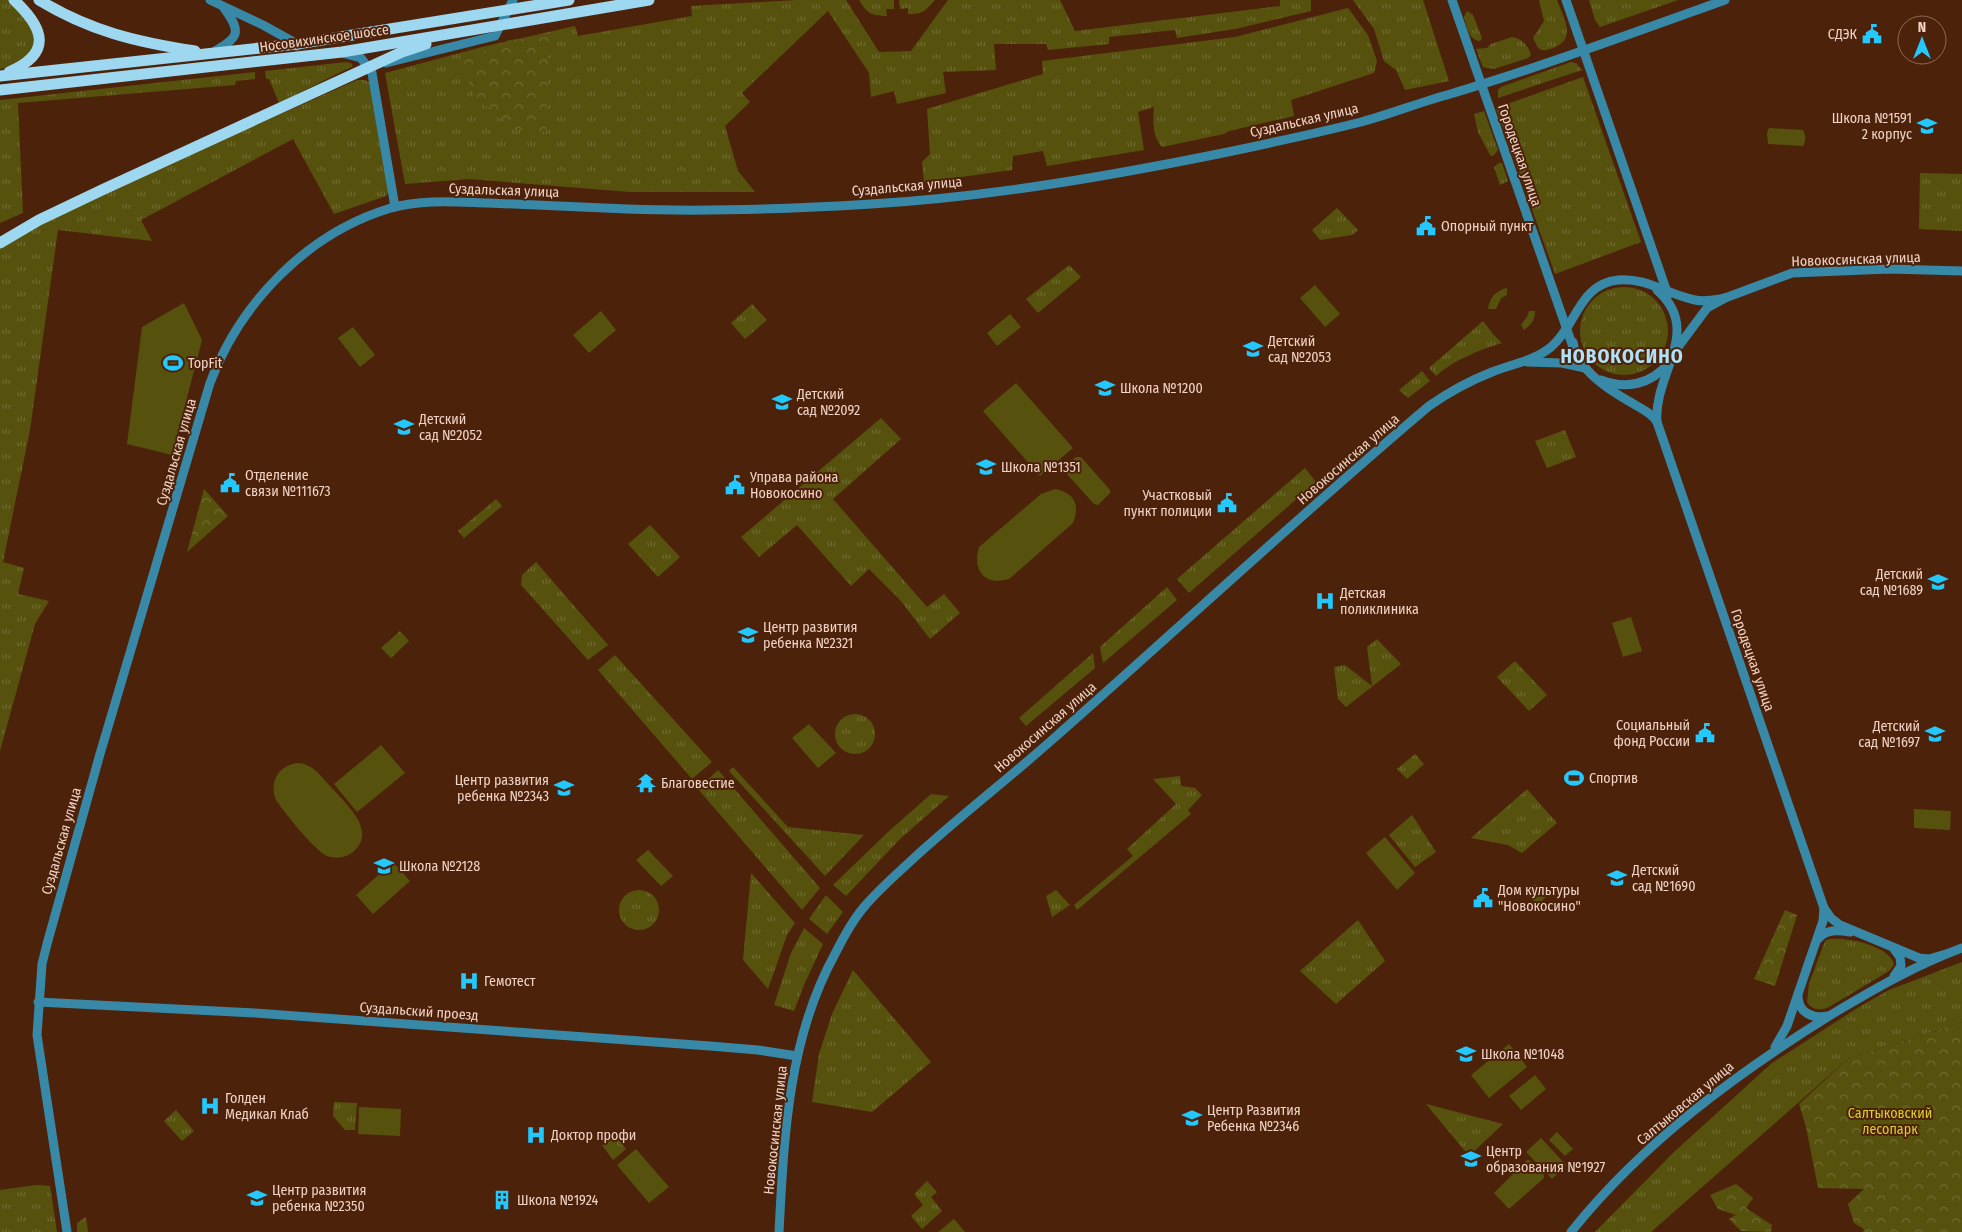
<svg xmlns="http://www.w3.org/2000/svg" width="1962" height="1232" font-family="'Fira Sans Condensed',sans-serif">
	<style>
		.grass { fill: url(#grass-tufts) }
		.forest { fill: url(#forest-crowns) }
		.pitch { fill: #56520e }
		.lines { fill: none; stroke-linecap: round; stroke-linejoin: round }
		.minor { stroke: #3889a8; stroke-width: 9 }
		.major { stroke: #9dd7f0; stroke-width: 11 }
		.labels { text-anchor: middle; stroke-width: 4; stroke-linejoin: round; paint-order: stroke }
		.poi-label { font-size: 14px; fill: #f0d3c6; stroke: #4d220a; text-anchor: start }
		.street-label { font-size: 14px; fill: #f0d3c6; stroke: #4d220a }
		.park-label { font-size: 14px; fill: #d9d124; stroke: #4d220a }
		.district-label { font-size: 19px; font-weight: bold; letter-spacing: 1px; fill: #afe2f8; stroke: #4d220a }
	</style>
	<defs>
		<pattern id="grass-tufts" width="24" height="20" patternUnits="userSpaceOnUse" patternTransform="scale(1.25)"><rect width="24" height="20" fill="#56520e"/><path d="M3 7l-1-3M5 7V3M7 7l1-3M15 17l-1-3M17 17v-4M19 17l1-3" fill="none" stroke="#6f6a30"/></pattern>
		<pattern id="forest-crowns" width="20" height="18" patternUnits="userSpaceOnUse" patternTransform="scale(1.25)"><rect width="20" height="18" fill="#56520e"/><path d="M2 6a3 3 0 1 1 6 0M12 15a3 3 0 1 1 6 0" fill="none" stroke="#6f6a30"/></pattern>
	</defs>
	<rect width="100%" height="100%" fill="#4d220a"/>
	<g class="grass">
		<path d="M0,0h9c16,15 41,43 12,59 -7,4 -13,9 -21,10z"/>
		<polygon points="797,0 846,0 879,52 911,51 948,0 1060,0 1075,31 1280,6 1280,0 1311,0 1311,11 1235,29 1177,38 1175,30 1109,37 1109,44 1048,50 1046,44 994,44 996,70 943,72 946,93 897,104 894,91 871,97 869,73 828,11 742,93 750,102 725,126 738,171 755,192 630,192 469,179 405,184 385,73 482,47 575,26 578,36 692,16 691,6"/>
		<path d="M859,0h35v9h-8l1,7c-16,0 -20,-3 -28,-16z"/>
		<path d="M899,0h36c-10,11 -11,14 -27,14v-6l-8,1z"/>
		<polygon points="1353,0 1423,0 1449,81 1405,90 1396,70 1384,61 1374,29"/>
		<path d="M1539,0h18c6,17 21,39 -4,48 -6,2 -9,4 -15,0l-5,-10 11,-17z"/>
		<polygon points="1589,0 1678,0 1600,27 1595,20"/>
		<path d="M1348,8l20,27 9,26 -3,12 -83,27 3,16 -65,15 -5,3 -62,13c-10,-10 -9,-28 -8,-40l-16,5 6,38 -97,16 -4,-15 -30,5 -1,14 -88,12 -2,-20 8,-8 -3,-45 116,-35 -1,-13 193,-24z"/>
		<path d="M1467,11l6,4 9,23 -2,3c-12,-1 -13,-15 -16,-24z"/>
		<path d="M1512,37c9,1 17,9 19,18l-3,3 -34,11 -11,-2 -7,-18 11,-1 4,-4z"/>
		<polygon points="346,62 351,63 353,66 279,103 269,79 266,79 265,71"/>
		<polygon points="1571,62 1576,63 1582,70 1498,98 1498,90 1501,87"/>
		<polygon points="255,72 255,79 236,81 235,85 18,103 23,213 0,223 0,100"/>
		<polygon points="1583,77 1641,242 1555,274 1496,108"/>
		<polygon points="357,80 365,80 369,82 389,191 386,196 334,214 293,139 141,220 152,241 58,230 30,430 3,562 24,568 18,594 49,601 35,624 0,751 0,248 15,238 106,192"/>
		<polygon points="1484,111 1498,150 1493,156 1490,155 1478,132 1474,114"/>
		<polygon points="1499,163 1502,163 1508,181 1500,185 1494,167"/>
		<polygon points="1920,173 1962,174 1962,231 1919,229"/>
		<polygon points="1337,208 1358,230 1352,235 1320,240 1312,230"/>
		<polygon points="1069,265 1081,277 1038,313 1026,299"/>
		<circle cx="1624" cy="331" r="44"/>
		<path d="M1507,288v7l-6,3 -5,11h-8c2,-11 7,-18 19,-21z"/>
		<polygon points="752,304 767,320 745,339 731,323"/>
		<path d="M1529,311h6c0,9 -4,14 -11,19l-3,-5 6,-8z"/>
		<path d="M1483,321l10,13 9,9c-23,7 -48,17 -66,33l-7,-8z"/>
		<polygon points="1422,371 1430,381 1408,398 1399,390"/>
		<polygon points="881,418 901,439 833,499 927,607 944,594 960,613 930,639 900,600 869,569 851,586 797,525 759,557 741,537"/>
		<polygon points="1565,430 1576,457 1547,468 1535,441"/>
		<polygon points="1305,468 1316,482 1189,593 1177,579"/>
		<polygon points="496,499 502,506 464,538 458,531"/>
		<polygon points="650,525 680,557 658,577 628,544"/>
		<polygon points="536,562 608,645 588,660 521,585 522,575"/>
		<polygon points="1167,587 1177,600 1103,663 1100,647"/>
		<polygon points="400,631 409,641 391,658 381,648"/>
		<polygon points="1377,639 1401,664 1346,707 1338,699 1334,667 1345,665 1372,686 1367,647"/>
		<polygon points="1093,653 1095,668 1026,726 1019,718"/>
		<polygon points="615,655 712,762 692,779 598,670"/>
		<polygon points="1515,661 1547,695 1529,711 1497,677"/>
		<circle cx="855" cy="734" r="20"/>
		<polygon points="1415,754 1424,764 1407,779 1397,769"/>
		<polygon points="733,767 788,827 864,835 825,876 729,771"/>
		<polygon points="718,770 820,888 802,910 698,789"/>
		<polygon points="1180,776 1181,786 1195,788 1202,795 1188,810 1191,814 1077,910 1074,905 1133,856 1127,849 1176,804 1153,779"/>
		<polygon points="1527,789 1557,823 1522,853 1508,845 1471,838"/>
		<polygon points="931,794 949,796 900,839 846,896 833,885 888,832"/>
		<polygon points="1412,815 1436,852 1415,867 1389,835"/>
		<polygon points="751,873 795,923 787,935 768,989 743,960"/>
		<polygon points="1535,884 1546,897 1537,905 1525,892"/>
		<polygon points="1056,890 1070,905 1052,917 1046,896"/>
		<circle cx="639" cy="910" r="20"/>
		<polygon points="826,895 843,912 827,934 809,919"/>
		<polygon points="1358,920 1385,961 1336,1004 1300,971"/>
		<polygon points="804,928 823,944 804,985 794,1011 774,1005 791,953"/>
		<path d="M1831,939c16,-2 60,7 63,26l-5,6 -60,36c-9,4 -17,3 -22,-5l2,-18 14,-38 3,-6z"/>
		<polygon points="1962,962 1962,1022 1848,1059 1651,1232 1595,1232 1674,1152 1772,1063 1859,1007 1889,990"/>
		<polygon points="853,970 931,1062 872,1112 812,1102 819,1054 832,1014"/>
		<polygon points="334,1102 357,1103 355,1130 345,1130 333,1116"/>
		<polygon points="1426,1104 1503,1124 1469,1156"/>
		<polygon points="176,1110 194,1131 182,1141 164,1121"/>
		<polygon points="615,1135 626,1149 613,1160 602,1145"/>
		<polygon points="927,1181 937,1192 931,1197 942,1211 922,1229 911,1216 923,1205 914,1194"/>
		<polygon points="36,1185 50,1186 57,1232 0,1232 0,1190"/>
		<polygon points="86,1217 88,1232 77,1232 77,1223"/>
	</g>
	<g class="forest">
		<polygon points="549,37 546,132 515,129 475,97 460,63 509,40"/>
		<polygon points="204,489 228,516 187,552"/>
		<polygon points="1785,910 1797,915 1775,986 1754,979"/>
		<polygon points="1962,1022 1962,1232 1863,1232 1864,1229 1854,1223 1848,1204 1864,1189 1818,1188 1806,1127 1799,1104 1848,1059"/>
		<polygon points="1736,1184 1753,1198 1746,1208 1772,1225 1771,1232 1741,1231 1729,1219 1736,1215 1718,1209 1710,1195"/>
	</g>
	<g class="pitch">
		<path d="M1769,128l34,2c3,6 3,10 0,16l-35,-2 -1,-11z"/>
		<polygon points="1315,285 1340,314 1325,327 1300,298"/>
		<polygon points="184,303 202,340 172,455 127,444 142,327"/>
		<polygon points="601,311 616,330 589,353 573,335"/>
		<polygon points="1010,314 1021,327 997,346 987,333"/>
		<polygon points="353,327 375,355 360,367 338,338"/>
		<polygon points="1016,383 1073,448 1040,476 983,411"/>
		<polygon points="1076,457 1081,457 1110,490 1110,493 1098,505 1094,504 1066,473 1065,467"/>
		<path d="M1055,489c20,4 25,16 18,34l-64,56c-24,7 -37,-8 -30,-32l62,-53z"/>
		<polygon points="1631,617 1642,651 1623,657 1612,623"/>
		<polygon points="809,724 836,753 818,768 792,738"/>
		<polygon points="381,745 405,773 357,812 334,784"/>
		<path d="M297,763c16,1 23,12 33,23 14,16 49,45 23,66 -7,6 -17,7 -26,4 -12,-5 -43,-44 -51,-56 -7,-18 2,-34 21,-37z"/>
		<polygon points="1914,809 1951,811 1950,830 1914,828"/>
		<polygon points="1385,837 1415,873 1397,890 1366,853"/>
		<polygon points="648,850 673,876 661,886 636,860"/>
		<polygon points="393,862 410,881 373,914 356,895"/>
		<polygon points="1509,1044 1527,1067 1489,1098 1471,1075"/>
		<polygon points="1535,1075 1546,1089 1521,1110 1509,1096"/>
		<polygon points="359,1107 401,1109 400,1136 358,1134"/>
		<polygon points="1557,1132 1573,1149 1565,1156 1549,1140"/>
		<polygon points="1541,1138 1566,1165 1552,1179 1526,1152"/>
		<polygon points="636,1149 669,1187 649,1203 617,1165"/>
		<polygon points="1527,1160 1529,1160 1544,1175 1544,1178 1509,1209 1494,1193"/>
		<polygon points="954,1219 965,1232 938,1232"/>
	</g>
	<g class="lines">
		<g class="minor">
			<polyline points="210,0 263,25 297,44 297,46"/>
			<polyline points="1452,0 1573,347"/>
			<polyline points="1566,0 1668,295"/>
			<path d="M212,53c26,-16 31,-19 12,-45"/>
			<polyline points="342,53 361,58 372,73 395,207"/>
			<polyline points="386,63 495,36 513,0"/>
			<path d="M1657,290c47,41 -4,84 0,132l167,486 7,10 9,7 79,33 10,1 17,-5"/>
			<path d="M1573,342c4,28 36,48 59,61 8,5 20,10 25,19"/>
			<polyline points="1678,347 1707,308 1725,298 1792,273 1889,269 1962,271"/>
			<polyline points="1527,362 1562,363 1585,368"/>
			<path d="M1601,380c25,10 50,4 67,-16"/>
			<path d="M1818,939c8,-10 20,-9 32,-7"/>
			<polyline points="1894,949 1900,957 1901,966 1894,976"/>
			<path d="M1798,996c0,17 15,23 30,20"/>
			<polyline points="38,1002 255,1013 516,1032 710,1046 758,1050 797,1056"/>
			<polyline points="1775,1047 1787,1026 1823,921 1824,908"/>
			<path d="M67,1232l-30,-197 5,-71 5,-20 53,-190 110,-371c30,-80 97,-150 181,-175 31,-9 65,-6 97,-5 46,2 92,4 139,6 81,3 163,0 244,-5 116,-7 233,-27 347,-50 48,-10 96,-20 143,-32 29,-8 57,-19 86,-27 94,-28 186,-62 278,-95"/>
			<path d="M779,1232c5,-95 9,-193 56,-278 8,-16 17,-33 29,-47 15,-18 34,-34 51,-50 45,-41 93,-78 138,-118 126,-111 248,-225 376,-333 20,-14 40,-25 63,-34 20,-8 42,-11 59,-25 26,-22 28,-63 67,-67 27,-3 51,15 77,20 10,2 20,0 30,-2"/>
			<path d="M1571,1232c72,-90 166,-159 263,-219 42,-25 82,-48 128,-65"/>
		</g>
		<g class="major">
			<path d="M39,0c51,31 97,42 156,51"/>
			<path d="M9,72c44,-19 35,-44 5,-72"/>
			<polyline points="0,76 297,44 569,0"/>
			<polyline points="0,90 342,52 649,0"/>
			<polyline points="0,243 39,220 104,189 402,52 426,44"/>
		</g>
	</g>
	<defs>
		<symbol id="civic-bare" viewBox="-9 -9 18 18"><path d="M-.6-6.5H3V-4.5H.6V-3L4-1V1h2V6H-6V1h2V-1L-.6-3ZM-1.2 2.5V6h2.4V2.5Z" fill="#23c9fe" stroke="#4d220a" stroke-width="2.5" paint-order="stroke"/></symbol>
		<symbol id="school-bare" viewBox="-9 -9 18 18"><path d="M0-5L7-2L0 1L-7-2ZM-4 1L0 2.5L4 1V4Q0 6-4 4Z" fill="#23c9fe" stroke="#4d220a" stroke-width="2.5" paint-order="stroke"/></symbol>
		<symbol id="stadium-bare" viewBox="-9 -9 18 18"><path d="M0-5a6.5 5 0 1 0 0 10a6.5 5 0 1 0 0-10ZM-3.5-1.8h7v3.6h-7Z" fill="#23c9fe" stroke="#4d220a" stroke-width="2.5" paint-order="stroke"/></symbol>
		<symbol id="hospital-bare" viewBox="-9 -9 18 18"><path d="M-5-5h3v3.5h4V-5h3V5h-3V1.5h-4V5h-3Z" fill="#23c9fe" stroke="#4d220a" stroke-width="2.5" paint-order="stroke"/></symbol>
		<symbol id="temple-bare" viewBox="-9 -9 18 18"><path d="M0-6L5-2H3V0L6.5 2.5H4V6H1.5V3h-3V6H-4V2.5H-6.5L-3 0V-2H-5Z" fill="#23c9fe" stroke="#4d220a" stroke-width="2.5" paint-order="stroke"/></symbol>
		<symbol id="building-bare" viewBox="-9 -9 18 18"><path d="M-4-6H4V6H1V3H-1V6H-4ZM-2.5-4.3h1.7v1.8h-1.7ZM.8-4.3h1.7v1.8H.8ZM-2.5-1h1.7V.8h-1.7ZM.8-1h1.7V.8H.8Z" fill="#23c9fe" stroke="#4d220a" stroke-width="2.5" paint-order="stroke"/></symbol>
	</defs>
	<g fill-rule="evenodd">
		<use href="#civic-bare" x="1858" y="20" width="28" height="28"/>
		<use href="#school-bare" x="1913" y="112" width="28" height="28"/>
		<use href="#civic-bare" x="1412" y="212" width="28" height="28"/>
		<use href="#school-bare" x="1239" y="335" width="28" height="28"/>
		<use href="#stadium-bare" x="159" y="349" width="28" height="28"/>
		<use href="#school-bare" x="1091" y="374" width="28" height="28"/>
		<use href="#school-bare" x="768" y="388" width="28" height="28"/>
		<use href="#school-bare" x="390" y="413" width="28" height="28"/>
		<use href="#school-bare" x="972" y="453" width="28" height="28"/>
		<use href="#civic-bare" x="216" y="469" width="28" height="28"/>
		<use href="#civic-bare" x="721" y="471" width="28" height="28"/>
		<use href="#civic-bare" x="1213" y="489" width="28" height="28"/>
		<use href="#school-bare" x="1924" y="568" width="28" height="28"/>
		<use href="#hospital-bare" x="1311" y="587" width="28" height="28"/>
		<use href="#school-bare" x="734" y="621" width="28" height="28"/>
		<use href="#civic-bare" x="1691" y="719" width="28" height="28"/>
		<use href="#school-bare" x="1921" y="720" width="28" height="28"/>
		<use href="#stadium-bare" x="1560" y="764" width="28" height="28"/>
		<use href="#temple-bare" x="632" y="769" width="28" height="28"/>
		<use href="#school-bare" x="550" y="774" width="28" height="28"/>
		<use href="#school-bare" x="370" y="852" width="28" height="28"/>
		<use href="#school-bare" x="1603" y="864" width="28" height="28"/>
		<use href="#civic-bare" x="1469" y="884" width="28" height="28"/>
		<use href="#hospital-bare" x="455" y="967" width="28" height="28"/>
		<use href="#school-bare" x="1452" y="1040" width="28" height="28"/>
		<use href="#hospital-bare" x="196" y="1092" width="28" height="28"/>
		<use href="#school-bare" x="1178" y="1104" width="28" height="28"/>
		<use href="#hospital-bare" x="522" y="1121" width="28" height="28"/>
		<use href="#school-bare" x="1457" y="1145" width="28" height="28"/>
		<use href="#school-bare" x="243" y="1184" width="28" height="28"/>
		<use href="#building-bare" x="488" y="1186" width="28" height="28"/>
	</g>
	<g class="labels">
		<g class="poi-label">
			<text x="1857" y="39" text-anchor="end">СДЭК</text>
			<text x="1912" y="123" text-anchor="end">Школа №1591<tspan x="1912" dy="16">2 корпус</tspan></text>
			<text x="1441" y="231">Опорный пункт</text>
			<text x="1268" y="346">Детский<tspan x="1268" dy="16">сад №2053</tspan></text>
			<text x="188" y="368">TopFit</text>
			<text x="1120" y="393">Школа №1200</text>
			<text x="797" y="399">Детский<tspan x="797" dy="16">сад №2092</tspan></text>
			<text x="419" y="424">Детский<tspan x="419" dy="16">сад №2052</tspan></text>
			<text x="1001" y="472">Школа №1351</text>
			<text x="245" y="480">Отделение<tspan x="245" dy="16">связи №111673</tspan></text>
			<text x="750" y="482">Управа района<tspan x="750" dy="16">Новокосино</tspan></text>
			<text x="1212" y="500" text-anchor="end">Участковый<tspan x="1212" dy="16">пункт полиции</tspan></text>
			<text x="1923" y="579" text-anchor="end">Детский<tspan x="1923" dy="16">сад №1689</tspan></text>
			<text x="1340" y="598">Детская<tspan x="1340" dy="16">поликлиника</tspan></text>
			<text x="763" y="632">Центр развития<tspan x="763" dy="16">ребенка №2321</tspan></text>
			<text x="1690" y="730" text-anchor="end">Социальный<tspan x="1690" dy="16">фонд России</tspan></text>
			<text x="1920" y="731" text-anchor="end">Детский<tspan x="1920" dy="16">сад №1697</tspan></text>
			<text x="1589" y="783">Спортив</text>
			<text x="549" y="785" text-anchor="end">Центр развития<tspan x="549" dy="16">ребенка №2343</tspan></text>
			<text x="661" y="788">Благовестие</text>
			<text x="399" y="871">Школа №2128</text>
			<text x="1632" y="875">Детский<tspan x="1632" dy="16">сад №1690</tspan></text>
			<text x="1498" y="895">Дом культуры<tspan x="1498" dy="16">"Новокосино"</tspan></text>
			<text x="484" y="986">Гемотест</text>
			<text x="1481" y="1059">Школа №1048</text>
			<text x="225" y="1103">Голден<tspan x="225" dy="16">Медикал Клаб</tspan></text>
			<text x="1207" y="1115">Центр Развития<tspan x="1207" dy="16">Ребенка №2346</tspan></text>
			<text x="551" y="1140">Доктор профи</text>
			<text x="1486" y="1156">Центр<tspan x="1486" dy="16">образования №1927</tspan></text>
			<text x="272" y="1195">Центр развития<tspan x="272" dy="16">ребенка №2350</tspan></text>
			<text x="517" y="1205">Школа №1924</text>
		</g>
		<g class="street-label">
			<text transform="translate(324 38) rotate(-8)" y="5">Носовихинское шоссе</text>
			<text transform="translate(1304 120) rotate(-13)" y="5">Суздальская улица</text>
			<text transform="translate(1520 155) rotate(71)" y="5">Городецкая улица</text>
			<text transform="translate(907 186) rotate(-5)" y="5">Суздальская улица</text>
			<text transform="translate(504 190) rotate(2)" y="5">Суздальская улица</text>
			<text transform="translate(1856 259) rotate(-2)" y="5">Новокосинская улица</text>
			<text transform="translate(176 452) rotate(-74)" y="5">Суздальская улица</text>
			<text transform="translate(1348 459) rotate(-41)" y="5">Новокосинская улица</text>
			<text transform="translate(1753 660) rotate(71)" y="5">Городецкая улица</text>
			<text transform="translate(1045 727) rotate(-41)" y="5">Новокосинская улица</text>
			<text transform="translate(61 841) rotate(-74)" y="5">Суздальская улица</text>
			<text transform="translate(419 1011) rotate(4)" y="5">Суздальский проезд</text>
			<text transform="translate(1685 1103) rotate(-40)" y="5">Салтыковская улица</text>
			<text transform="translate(775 1130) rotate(-84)" y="5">Новокосинская улица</text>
		</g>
		<g class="park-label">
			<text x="1890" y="1118">Салтыковский<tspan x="1890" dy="16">лесопарк</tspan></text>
		</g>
		<g class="district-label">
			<text x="1622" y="363">НОВОКОСИНО</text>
		</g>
	</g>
	<g transform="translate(1922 40)"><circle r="24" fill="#4d220a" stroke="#8e6955"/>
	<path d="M0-4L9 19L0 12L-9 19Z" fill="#23c9fe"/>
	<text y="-8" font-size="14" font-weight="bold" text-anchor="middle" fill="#f0d3c6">N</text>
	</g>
</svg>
